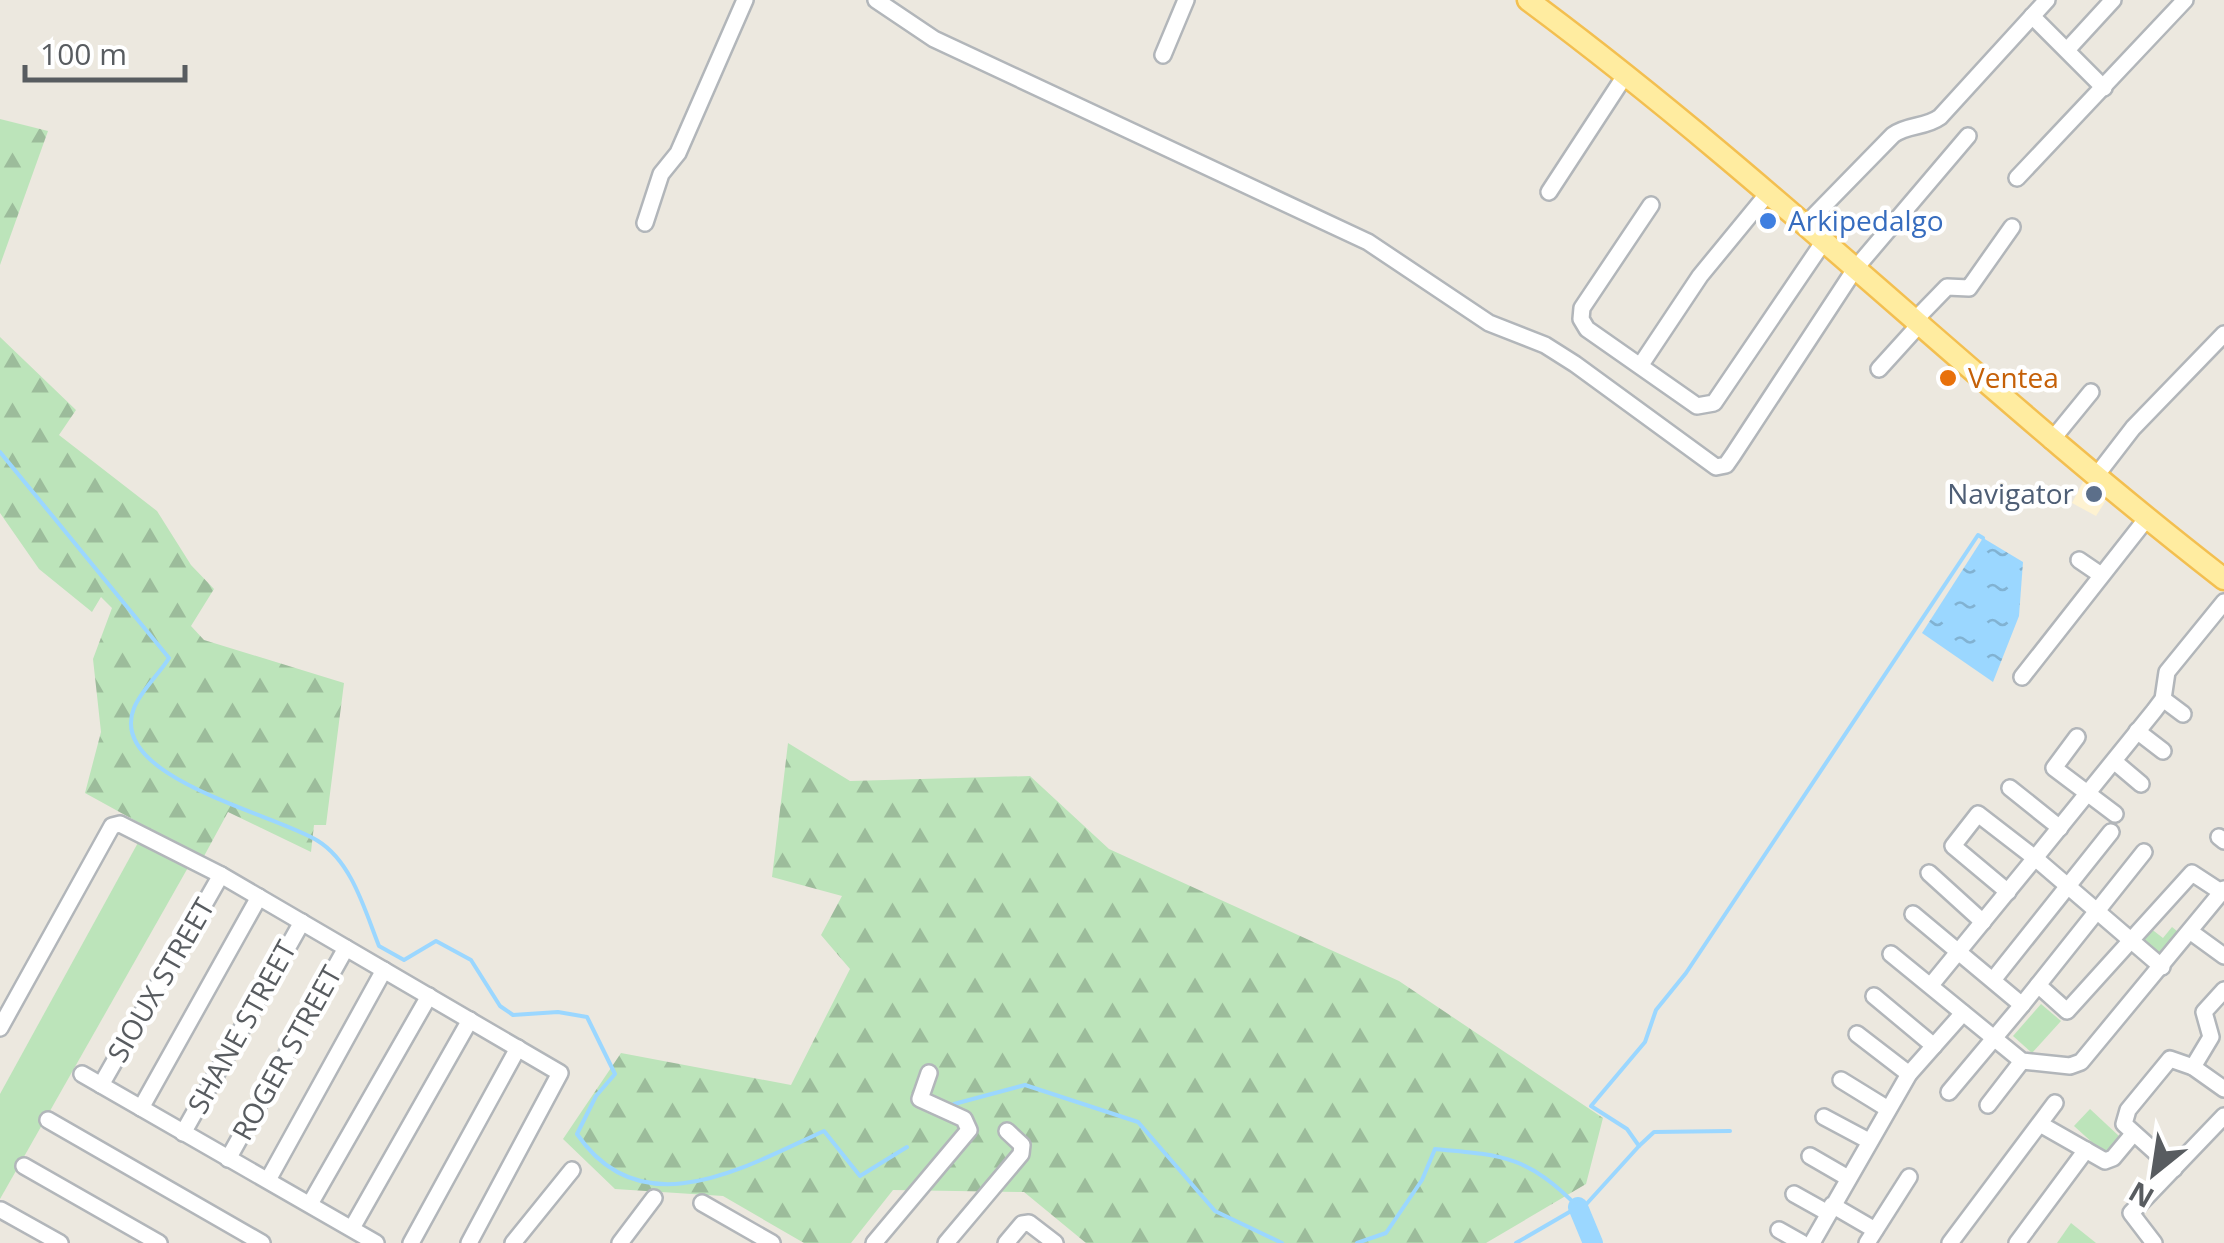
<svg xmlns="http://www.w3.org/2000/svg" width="2224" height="1243" font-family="'Open Sans',sans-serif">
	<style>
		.commercial { fill: #fef2d1 }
		.green { fill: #bce4ba }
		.forest { fill: url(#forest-firs) }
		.water { fill: url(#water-ripples) }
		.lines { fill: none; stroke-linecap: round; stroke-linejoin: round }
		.stream { stroke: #9bd7ff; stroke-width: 4 }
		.river { stroke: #9bd7ff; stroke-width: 20 }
		.minor-casing { stroke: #b2b6ba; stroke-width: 20 }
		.major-casing { stroke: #f3bf50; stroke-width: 25 }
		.minor { stroke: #fff; stroke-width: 15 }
		.major { stroke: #ffeca0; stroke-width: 20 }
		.shop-dot { fill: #3f7fe0; stroke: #fff; stroke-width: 4 }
		.food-dot { fill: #e8710a; stroke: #fff; stroke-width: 4 }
		.service-dot { fill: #5c6f8a; stroke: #fff; stroke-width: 4 }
		.labels { text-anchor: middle; stroke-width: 9; stroke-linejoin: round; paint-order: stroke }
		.shop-label { font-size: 28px; fill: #366cbe; stroke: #fff; text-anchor: start }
		.food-label { font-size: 28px; fill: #c56008; stroke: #fff; text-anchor: start }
		.service-label { font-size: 28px; fill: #4e5e75; stroke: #fff; text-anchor: end }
		.street-label { font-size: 28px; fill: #585c60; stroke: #fff }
	</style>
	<defs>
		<pattern id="forest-firs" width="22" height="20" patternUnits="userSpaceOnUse" patternTransform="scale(2.5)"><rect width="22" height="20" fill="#bce4ba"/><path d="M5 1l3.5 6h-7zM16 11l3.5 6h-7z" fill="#9cbc9b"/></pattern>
		<pattern id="water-ripples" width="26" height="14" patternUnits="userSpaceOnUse" patternTransform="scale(2.5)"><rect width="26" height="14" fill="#9bd7ff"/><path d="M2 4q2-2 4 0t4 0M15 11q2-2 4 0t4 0" fill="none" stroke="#81b2d2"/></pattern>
	</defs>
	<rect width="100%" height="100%" fill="#ece8df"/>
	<polygon class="commercial" points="2086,476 2110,494 2096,516 2072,503"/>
	<g class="green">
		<polygon points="140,839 190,864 0,1199 0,1094"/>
		<polygon points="2172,927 2183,936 2163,961 2138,941 2150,928 2163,938"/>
		<polygon points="2041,1004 2061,1021 2032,1053 2013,1036"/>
		<polygon points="2090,1109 2120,1137 2105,1154 2074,1126"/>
		<polygon points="2071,1223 2096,1243 2057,1243"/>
	</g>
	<g class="forest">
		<polygon points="0,119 48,131 0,265"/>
		<polygon points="0,337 76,410 59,435 157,511 191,565 214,589 191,626 204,640 344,683 326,825 314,825 311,852 228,812 203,858 85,793 101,732 93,659 112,608 101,597 92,612 39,569 0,513"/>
		<polygon points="788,743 850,781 1030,776 1109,849 1399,981 1603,1118 1586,1184 1486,1243 1086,1243 1024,1192 893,1190 851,1243 804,1243 723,1196 615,1189 563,1139 621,1053 791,1085 850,969 821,935 842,896 772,877"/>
	</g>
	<polygon class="water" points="1983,538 2023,562 2019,616 1993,682 1922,633"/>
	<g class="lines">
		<g class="stream">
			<path d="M0,452l169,206c-9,15 -29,34 -35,50 -28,70 142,106 184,133 34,21 47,70 61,105l25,14 32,-19 35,19 29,46 13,9 45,-3 29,5 28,57 -19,22 -19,38c64,94 166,34 247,-3l36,45 47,-29"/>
			<polyline points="954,1104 1025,1085 1138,1122 1215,1211 1282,1243"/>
			<polyline points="1639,1146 1654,1132 1730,1131"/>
			<polyline points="1581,1210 1639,1146 1627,1129 1591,1106 1645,1042 1656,1010 1686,973 1978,535 1983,538"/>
			<path d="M1357,1243l29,-10 36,-53 13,-31c68,6 93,7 143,58l-62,36"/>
		</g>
		<polyline class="river" points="1578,1207 1593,1243"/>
		<defs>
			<g id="minor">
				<polyline points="876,0 934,39 1368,242 1489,323 1545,345 1575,364 1716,467 1726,465 1733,455 1855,269 1968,136"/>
				<polyline points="2032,16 2104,88"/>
				<polyline points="2067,50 2113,0"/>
				<polyline points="1163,55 1186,0"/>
				<polyline points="2017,178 2185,0"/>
				<polyline points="1549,192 1626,74"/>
				<polyline points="1651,205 1582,308 1581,319 1587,329 1697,406 1714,403 1824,241"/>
				<polyline points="645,223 661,174 678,153 745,0"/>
				<path d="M1805,225l88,-90c15,-11 32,-7 47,-18l107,-117"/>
				<polyline points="1913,322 1947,287 1969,288 2012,227"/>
				<polyline points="1642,363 1700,276 1769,192"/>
				<polyline points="1879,369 1918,326"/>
				<polyline points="2051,441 2091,392"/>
				<polyline points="2096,476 2133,428 2224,334"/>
				<polyline points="2079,560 2101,575"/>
				<polyline points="2022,677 2147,518"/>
				<polyline points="2163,699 2183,714"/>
				<polyline points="2137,731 2163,751"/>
				<polyline points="2077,737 2054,768 2115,814"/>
				<polyline points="2115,762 2141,784"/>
				<polyline points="2010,788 2060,828"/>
				<polyline points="2219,837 2224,841"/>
				<polyline points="2144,852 2038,985 2067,1011 2192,873 2221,892"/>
				<polyline points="1929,873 1983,922"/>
				<polyline points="2008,892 1953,846 1978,814 2035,858 2154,711 2163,699 2167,672 2224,602"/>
				<polyline points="1913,914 2022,1005 2038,985"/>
				<polyline points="2191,932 2224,956"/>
				<polyline points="1891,954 2022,1061 2070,1066 2081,1062 2224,889"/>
				<polyline points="1993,980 2111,832"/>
				<polyline points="1931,985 2035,858 2162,967"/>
				<polyline points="1874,996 1934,1046"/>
				<polyline points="0,1028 112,826 120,824 221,875 560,1073 469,1243"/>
				<polyline points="1857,1034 1909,1074"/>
				<polyline points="2193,1067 2211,1037 2204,1012 2224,990"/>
				<polyline points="82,1074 376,1243"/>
				<polyline points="1841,1080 1888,1109"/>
				<polyline points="101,1085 221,875"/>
				<polyline points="1949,1092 2022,1005"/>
				<polyline points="1988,1105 2022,1061"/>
				<polyline points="141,1108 259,897"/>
				<polyline points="1824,1117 1869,1141"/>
				<polyline points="48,1120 262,1243"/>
				<polyline points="2040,1124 2105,1161 2113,1158 2133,1134"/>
				<polyline points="183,1133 302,922"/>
				<polyline points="1810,1156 1848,1178"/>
				<polyline points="228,1159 346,948"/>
				<polyline points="24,1166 159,1243"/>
				<polyline points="2174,1169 2124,1124 2128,1110 2170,1059 2193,1067 2224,1089"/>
				<polyline points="268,1180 384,970"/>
				<polyline points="1794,1194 1828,1213"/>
				<polyline points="702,1203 772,1243"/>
				<polyline points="310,1204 429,996"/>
				<polyline points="1832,1205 1875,1230"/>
				<polyline points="1,1210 60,1243"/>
				<polyline points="352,1228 470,1020"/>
				<polyline points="1779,1230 1802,1243"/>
				<polyline points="411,1243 518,1048"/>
				<polyline points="513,1243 572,1170"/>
				<polyline points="620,1243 654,1198"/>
				<polyline points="874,1243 969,1130 964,1119 920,1099 929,1073"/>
				<polyline points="946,1243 1021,1154 1022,1145 1007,1131"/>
				<polyline points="1006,1243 1022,1224 1029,1223 1055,1243"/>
				<polyline points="1812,1243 1909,1074 1963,1013"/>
				<polyline points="1867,1243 1909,1177"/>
				<polyline points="1950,1243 2055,1103"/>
				<polyline points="2017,1243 2086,1150"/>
				<polyline points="2154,1243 2131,1213 2224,1116"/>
			</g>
			<path id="major" d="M1528,0c243,180 457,394 696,579"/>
		</defs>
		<use href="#minor" class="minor-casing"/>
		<use href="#major" class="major-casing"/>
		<use href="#minor" class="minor"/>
		<use href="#major" class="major"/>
	</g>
	<circle class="shop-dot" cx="1768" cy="221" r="10"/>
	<circle class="food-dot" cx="1948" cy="378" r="10"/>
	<circle class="service-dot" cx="2094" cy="494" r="10"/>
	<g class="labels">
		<g class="shop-label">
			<text x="1788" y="231">Arkipedalgo</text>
		</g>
		<g class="food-label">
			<text x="1968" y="388">Ventea</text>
		</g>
		<g class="service-label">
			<text x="2074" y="504">Navigator</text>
		</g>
		<g class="street-label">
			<text transform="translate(161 980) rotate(-60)" y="10">SIOUX STREET</text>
			<text transform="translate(242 1027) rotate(-61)" y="10">SHANE STREET</text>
			<text transform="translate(287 1053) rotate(-61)" y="10">ROGER STREET</text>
		</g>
	</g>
	<g transform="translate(2154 1173) rotate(210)" stroke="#ffffff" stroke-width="8" paint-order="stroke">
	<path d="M0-8L18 38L0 25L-18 38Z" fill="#585c60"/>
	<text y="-15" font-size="28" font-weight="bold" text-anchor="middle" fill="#585c60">N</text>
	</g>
	<path d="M25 65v15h160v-15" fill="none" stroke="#585c60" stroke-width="5"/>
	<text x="40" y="65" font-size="30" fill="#585c60" stroke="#ffffff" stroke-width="8" paint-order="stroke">100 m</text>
</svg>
